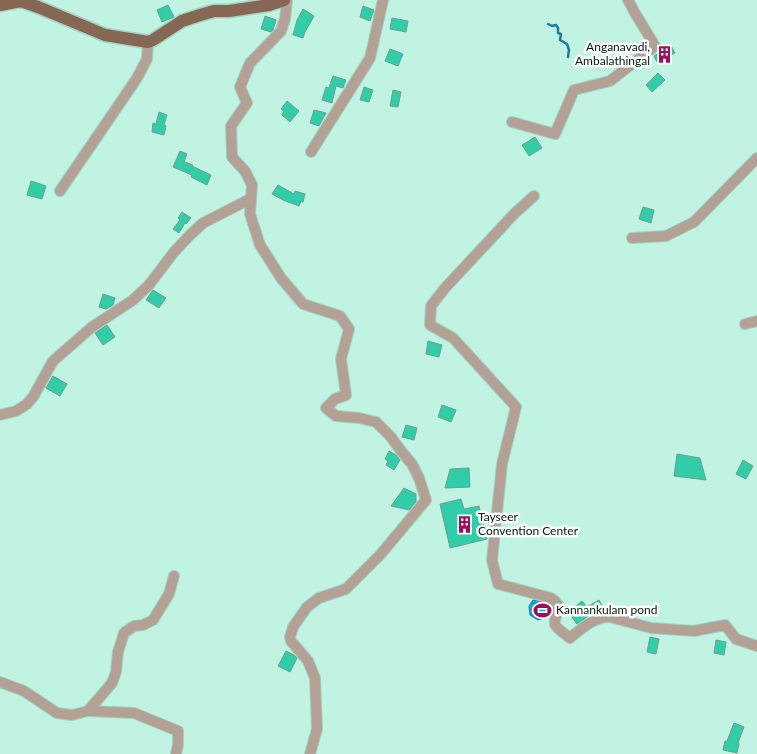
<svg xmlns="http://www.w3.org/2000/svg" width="757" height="754" font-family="Lato,sans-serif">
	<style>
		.water { fill: url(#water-rules); stroke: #177da3 }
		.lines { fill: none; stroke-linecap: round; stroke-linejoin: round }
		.stream { stroke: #177da3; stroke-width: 2.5 }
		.building { fill: #31cca8; stroke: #6e9f90 }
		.minor-casing { stroke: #a2d0c1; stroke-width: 12 }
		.major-casing { stroke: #a2d0c1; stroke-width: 15 }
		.minor { stroke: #b3a196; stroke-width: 10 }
		.major { stroke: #866754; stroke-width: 12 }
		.labels { text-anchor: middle; stroke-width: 5; stroke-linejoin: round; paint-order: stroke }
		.poi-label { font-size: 12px; fill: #051813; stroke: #fff; text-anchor: start }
	</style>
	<defs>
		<pattern id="water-rules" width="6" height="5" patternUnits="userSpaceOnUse" patternTransform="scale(1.25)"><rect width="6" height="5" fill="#1fa8e1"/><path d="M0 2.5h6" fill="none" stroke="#1988b5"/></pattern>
	</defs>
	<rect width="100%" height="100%" fill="#c0f3e2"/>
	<polygon class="water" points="533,600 552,601 555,613 550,616 538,620 530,615 529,606"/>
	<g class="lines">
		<polyline class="stream" points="548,24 552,26 556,25 558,28 558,33 561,34 560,40 567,44 569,50 568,57"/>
	</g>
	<g class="building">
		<polygon points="168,5 174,17 162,22 157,10"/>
		<polygon points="363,6 374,10 370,21 360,17"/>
		<polygon points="303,9 314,16 305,32 303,38 293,35 297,20"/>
		<polygon points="265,16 276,20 273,30 271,32 261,29"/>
		<polygon points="392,18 408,21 406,32 390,29"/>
		<polygon points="671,46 675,53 657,62 654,56"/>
		<polygon points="390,49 403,54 398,66 385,61"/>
		<polygon points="658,73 665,80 652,92 646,85"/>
		<polygon points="333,76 346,80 343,88 336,86 332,103 322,100 326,87 329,88"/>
		<polygon points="364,87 373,90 369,102 360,100"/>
		<polygon points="393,90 401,92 398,107 390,106"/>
		<polygon points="287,101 299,111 290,122 282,115 284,111 281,109"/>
		<polygon points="314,110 326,113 319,126 310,123"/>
		<polygon points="159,112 167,115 164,125 166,126 164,135 152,132 153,123 156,124"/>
		<polygon points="535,137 542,148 529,156 522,145"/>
		<polygon points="180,151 187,154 184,162 193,165 192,166 211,175 207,185 191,177 192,175 173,167"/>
		<polygon points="31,181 46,186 42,199 27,195"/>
		<polygon points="278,185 294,194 295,191 305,194 303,202 301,201 299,206 283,200 272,194"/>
		<polygon points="643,207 654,210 651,223 639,219"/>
		<polygon points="182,212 191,218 186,224 185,223 179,233 173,229 180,220 178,218"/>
		<polygon points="153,290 166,298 159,308 146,300"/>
		<polygon points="103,294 115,298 113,305 106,309 99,307"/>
		<polygon points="107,325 115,337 103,345 95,333"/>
		<polygon points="428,341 442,345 439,357 426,354"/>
		<polygon points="53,376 67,384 60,396 46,388"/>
		<polygon points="442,405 456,410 451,422 438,417"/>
		<polygon points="406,425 417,428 414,440 402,437"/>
		<polygon points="389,451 396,455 400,460 394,470 386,465 388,461 385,459"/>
		<polygon points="677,454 700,458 706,480 674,476"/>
		<polygon points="743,460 753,466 746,479 736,474"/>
		<polygon points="469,468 470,487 445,488 450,469"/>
		<polygon points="404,488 416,494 416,502 409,510 391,506"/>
		<polygon points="461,499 464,509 479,506 487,539 450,548 440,504"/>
		<polygon points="599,600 605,610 590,615 577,624 568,612 582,601 587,607"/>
		<polygon points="650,637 659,639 656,654 647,652"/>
		<polygon points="716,640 726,642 724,655 714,653"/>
		<polygon points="286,651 294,655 297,658 290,672 278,666"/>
		<polygon points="734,723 744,727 738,743 739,744 737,753 723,750 725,741 727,741"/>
	</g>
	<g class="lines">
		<defs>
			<g id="minor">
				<polyline points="287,0 285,19 281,31 250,63 240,87 247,103 231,126 232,157 245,171 252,185 250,214 260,245 281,278 303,304 340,316 349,329 341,359 346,395 335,399 326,408 336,416 359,418 376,422 391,437 401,451 412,464 419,478 426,500 380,555 346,589 319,598 307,607 293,627 290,637 291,641 308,661 315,678 317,729 310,754"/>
				<polyline points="512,122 555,134 574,90 610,81 655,46 635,13 628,0"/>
				<polyline points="311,152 370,58 383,0"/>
				<polyline points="60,191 137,78 147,59 148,42"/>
				<path d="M534,196l-19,17 -70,75 -14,18 -1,19 23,13 63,69 -14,57 -10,96 6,24 53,14 4,3 4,5c-6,22 -8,17 11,32 11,-9 25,-22 40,-21l41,11 43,3 31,-6 11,14 21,7"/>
				<polyline points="632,238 666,236 694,222 757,158"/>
				<polyline points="745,324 757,321"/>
				<polyline points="0,415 16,411 27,404 33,397 53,361 92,327 133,300 149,285 174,252 189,236 203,223 250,199"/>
				<polyline points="0,682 24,691 57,713 72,715 88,711 112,683 116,672 118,652 124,633 134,626 143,625 153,620 169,594 174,576"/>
				<polyline points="88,711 134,713 178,731 178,745 176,754"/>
			</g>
			<polyline id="major" points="0,5 21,1 38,7 105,35 148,42 153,40 182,21 200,15 214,11 229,11 269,5 284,0"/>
		</defs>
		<use href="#minor" class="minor-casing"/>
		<use href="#major" class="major-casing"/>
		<use href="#minor" class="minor"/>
		<use href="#major" class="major"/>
	</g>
	<defs>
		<symbol id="building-bare" viewBox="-9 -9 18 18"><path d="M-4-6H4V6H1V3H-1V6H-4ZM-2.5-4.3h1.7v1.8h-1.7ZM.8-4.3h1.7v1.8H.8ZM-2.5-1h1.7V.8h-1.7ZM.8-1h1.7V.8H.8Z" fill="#9a0f60" stroke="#fff" stroke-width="2.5" paint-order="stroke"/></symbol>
		<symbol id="stadium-bare" viewBox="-9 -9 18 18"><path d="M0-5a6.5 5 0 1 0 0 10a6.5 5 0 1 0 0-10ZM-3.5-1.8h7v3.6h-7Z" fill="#9a0f60" stroke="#fff" stroke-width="2.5" paint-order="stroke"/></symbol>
	</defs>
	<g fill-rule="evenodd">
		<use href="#building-bare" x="652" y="42" width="25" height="25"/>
		<use href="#building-bare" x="452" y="512" width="25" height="25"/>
		<use href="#stadium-bare" x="530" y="598" width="25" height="25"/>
	</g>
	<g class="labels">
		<g class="poi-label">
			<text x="650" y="51" text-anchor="end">Anganavadi,<tspan x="650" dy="14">Ambalathingal</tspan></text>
			<text x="478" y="521">Tayseer<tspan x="478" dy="14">Convention Center</tspan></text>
			<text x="556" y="614">Kannankulam pond</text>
		</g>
	</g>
</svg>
